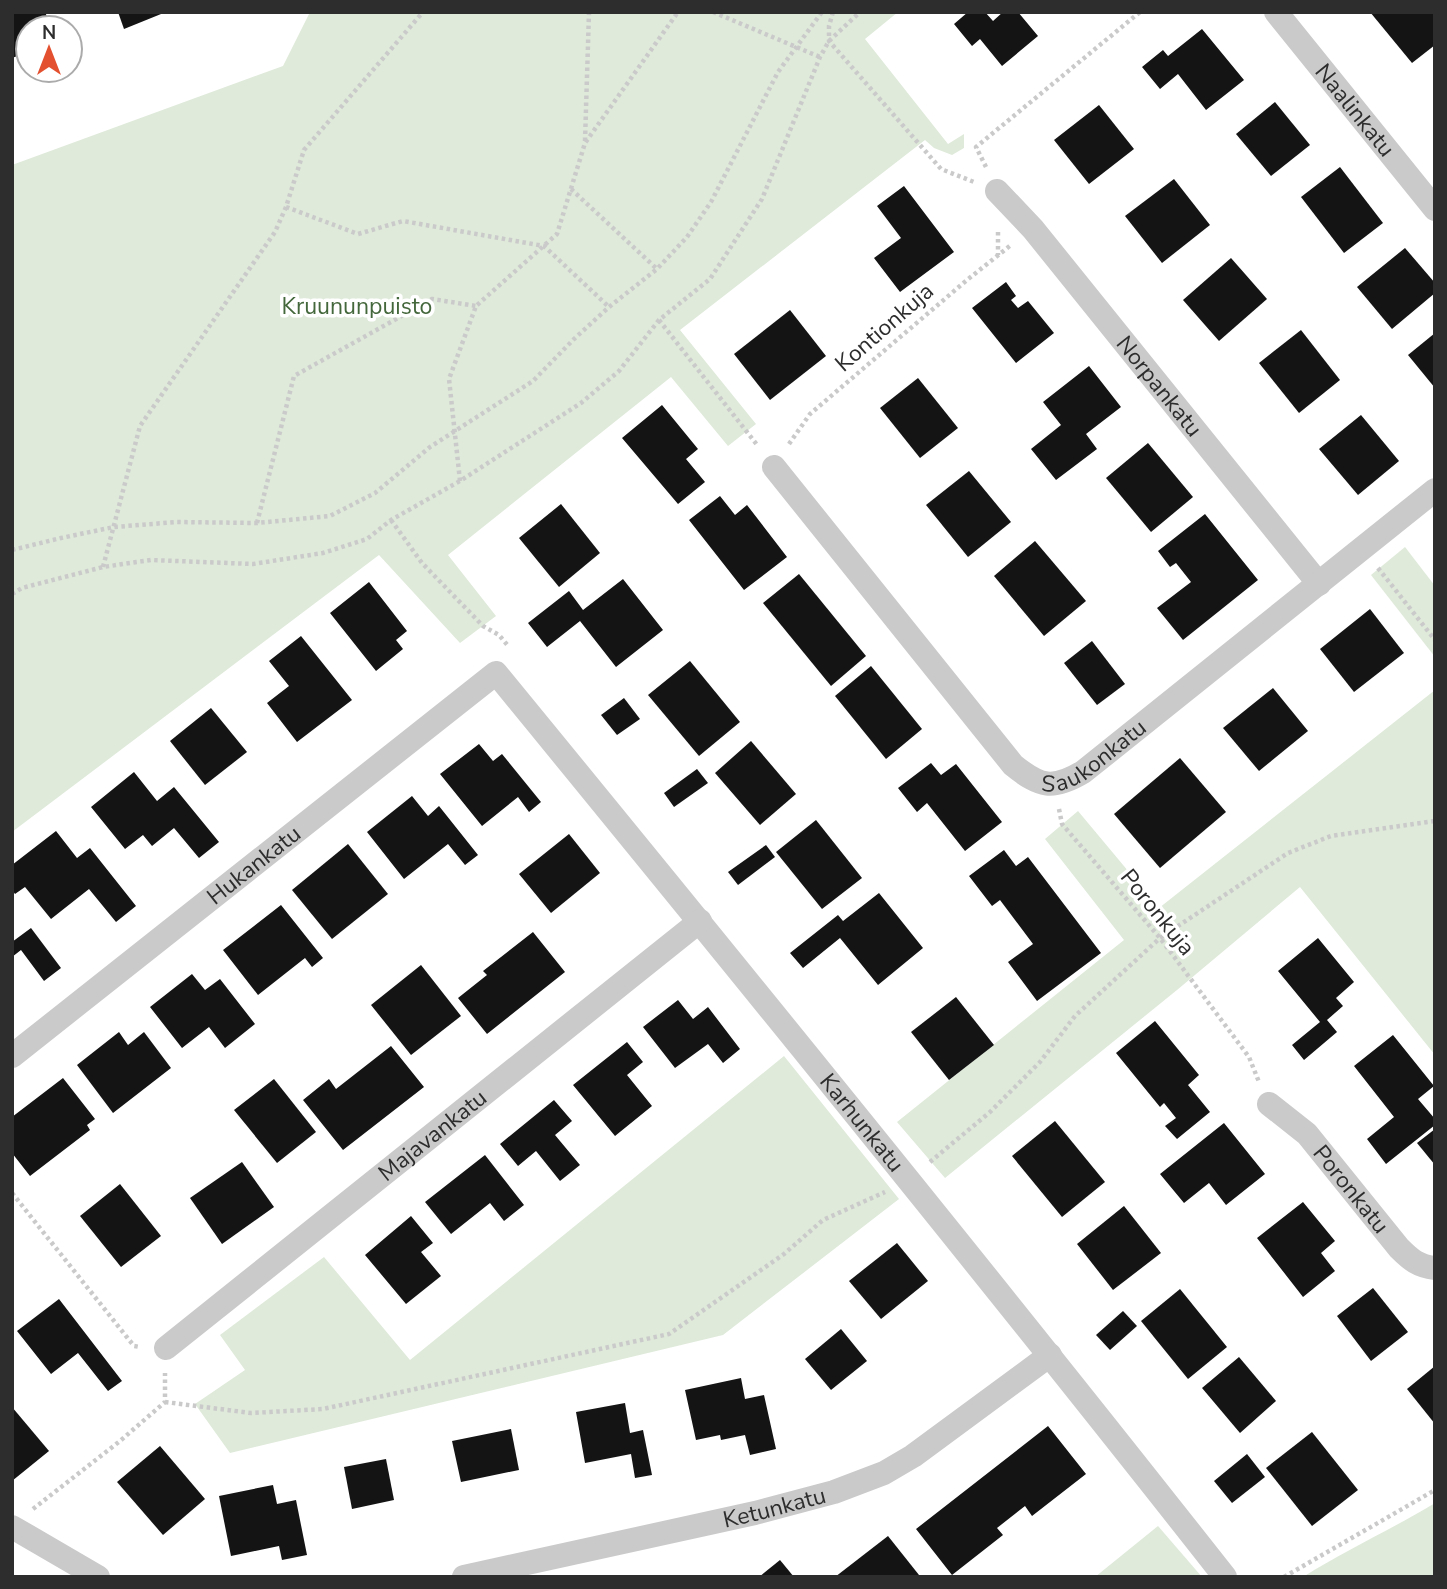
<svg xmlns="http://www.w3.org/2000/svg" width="1447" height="1589" font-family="'Nunito Sans',sans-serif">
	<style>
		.green { fill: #dfeada }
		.building { fill: #141414 }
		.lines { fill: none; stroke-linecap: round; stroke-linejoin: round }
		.path { stroke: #cacaca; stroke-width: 4.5; stroke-dasharray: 3.5 3.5; stroke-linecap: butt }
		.street { stroke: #cacaca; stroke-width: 24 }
		.labels { text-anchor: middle; stroke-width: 7; stroke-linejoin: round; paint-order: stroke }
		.street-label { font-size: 23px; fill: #2d2d2d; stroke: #fff }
		.park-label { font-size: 23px; fill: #44673b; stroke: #fff }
	</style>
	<rect width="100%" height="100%" fill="#fff"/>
	<g class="green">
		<polygon points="310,12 898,12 865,39 948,144 964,134 964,148 952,155 934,148 925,140 680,330 756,424 728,446 671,377 448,555 496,616 460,643 379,555 12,832 12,165 283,66"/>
		<polygon points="1405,547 1435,586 1435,657 1371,575"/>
		<polygon points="1435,690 1435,1055 1300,887 1177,990 945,1178 897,1122 1124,940 1045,839 1078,811 1159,908"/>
		<polygon points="784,1056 899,1199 723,1335 230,1453 195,1404 245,1370 220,1335 324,1257 410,1360"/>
		<path d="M1435,1503v74h-132c43,-27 89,-48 132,-74z"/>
		<polygon points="1158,1526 1202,1577 1095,1577"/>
	</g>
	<g class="building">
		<polygon points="12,12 45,12 52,28 28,28 28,52 12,58"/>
		<polygon points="118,12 166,12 124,29"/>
		<polygon points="968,12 985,12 993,21 1003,12 1018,12 1038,36 1002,66 980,39 972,46 954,24"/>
		<polygon points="1370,12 1435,12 1435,45 1412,63"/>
		<polygon points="1202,29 1244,80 1206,110 1178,74 1160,89 1142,67 1163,50 1168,56"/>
		<polygon points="1275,102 1310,145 1271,176 1236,134"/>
		<polygon points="1099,105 1134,149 1089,184 1054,140"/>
		<polygon points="1340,167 1383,223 1344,253 1301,197"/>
		<polygon points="1174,179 1210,225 1162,263 1125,216"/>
		<polygon points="904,186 954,252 900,292 874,258 901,238 877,206"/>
		<polygon points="1405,248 1435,283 1435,293 1392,329 1357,287"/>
		<polygon points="1231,258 1267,299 1219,341 1183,300"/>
		<polygon points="1006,282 1016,296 1011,300 1018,308 1028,301 1054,333 1016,363 972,308"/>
		<polygon points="790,310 826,356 770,400 734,354"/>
		<polygon points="1301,330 1340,380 1299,413 1259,363"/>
		<polygon points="1435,333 1435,388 1408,355"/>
		<polygon points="1089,366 1121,407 1086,434 1097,449 1056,480 1031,449 1061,425 1043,402"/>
		<polygon points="918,378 958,428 920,458 880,408"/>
		<polygon points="662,405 698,449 686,459 705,482 678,504 622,438"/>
		<polygon points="1361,415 1399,461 1358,495 1319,449"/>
		<polygon points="1148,443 1193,497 1151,532 1106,478"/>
		<polygon points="969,471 1011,522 968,557 926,505"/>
		<polygon points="720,496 735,515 747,505 787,557 744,590 689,520"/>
		<polygon points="561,504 600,553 559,587 519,538"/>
		<polygon points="1205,514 1258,580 1183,640 1157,608 1191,582 1176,563 1170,567 1158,551"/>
		<polygon points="1035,541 1086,601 1044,636 994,576"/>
		<polygon points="799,574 866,656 831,686 763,603"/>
		<polygon points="623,579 663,630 616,667 580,621 547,647 528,623 569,591 583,610"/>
		<polygon points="369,582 407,631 396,640 403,649 376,671 330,613"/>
		<polygon points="1370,609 1404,653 1354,692 1320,649"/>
		<polygon points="301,636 352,700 297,742 267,703 289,686 269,661"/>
		<polygon points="1092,641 1125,684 1097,705 1064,663"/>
		<polygon points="690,661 740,722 699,756 648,695"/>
		<polygon points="871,666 922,729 886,759 835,696"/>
		<polygon points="1273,688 1308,731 1259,771 1223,728"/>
		<polygon points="624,698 640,719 617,735 601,715"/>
		<polygon points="211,708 247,752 205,785 170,741"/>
		<polygon points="751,741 796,794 760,825 715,773"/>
		<polygon points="479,744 493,761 502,754 541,802 529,812 518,797 482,826 440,774"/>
		<polygon points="1180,758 1226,812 1160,868 1114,814"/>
		<polygon points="931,763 941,775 956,764 1002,822 965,851 927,803 917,812 898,788"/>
		<polygon points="697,769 708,783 674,807 664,793"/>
		<polygon points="134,772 157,801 174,787 219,842 199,858 174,828 152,846 143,835 125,849 91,807"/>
		<polygon points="412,796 428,816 439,806 478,855 465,865 448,844 404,879 367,832"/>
		<polygon points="816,820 862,878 822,909 776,852"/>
		<polygon points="56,831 77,858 90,848 136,906 116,922 89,889 51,919 25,887 15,894 12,890 12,865"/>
		<polygon points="569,834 600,873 551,913 519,874"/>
		<polygon points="348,844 388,894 332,939 292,890"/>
		<polygon points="766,845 775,857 738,885 728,872"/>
		<polygon points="1004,850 1016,866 1028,857 1101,953 1037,1001 1008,962 1033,944 1000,900 992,906 969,876"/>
		<polygon points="879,893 923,948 878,985 840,938 803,968 790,953 838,915 843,921"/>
		<polygon points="281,905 323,958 312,967 305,958 258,995 223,950"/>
		<polygon points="31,928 61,968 44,981 21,950 12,957 12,942"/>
		<polygon points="533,932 565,972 487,1034 458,998 487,975 483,971"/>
		<polygon points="1318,938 1354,982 1336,998 1343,1006 1327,1020 1337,1032 1304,1060 1292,1045 1320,1022 1278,971"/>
		<polygon points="421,965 461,1016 411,1055 371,1005"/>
		<polygon points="192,974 205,990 220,979 255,1024 225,1048 209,1027 182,1048 150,1007"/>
		<polygon points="956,997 994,1045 949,1080 911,1032"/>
		<polygon points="678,1000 693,1019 708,1007 740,1049 723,1063 708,1044 675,1068 643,1027"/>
		<polygon points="1155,1021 1199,1075 1188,1085 1210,1112 1177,1139 1165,1126 1176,1118 1164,1103 1160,1107 1116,1053"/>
		<polygon points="119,1032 128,1045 144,1032 171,1068 113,1113 77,1065"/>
		<polygon points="1393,1035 1434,1086 1418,1099 1435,1119 1435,1125 1386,1164 1367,1139 1394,1117 1354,1066"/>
		<polygon points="627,1042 643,1062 627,1075 652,1106 615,1136 573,1085"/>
		<polygon points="391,1046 424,1087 343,1150 303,1100 329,1079 336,1089"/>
		<polygon points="63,1078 95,1119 87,1125 90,1130 30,1176 12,1153 12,1117"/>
		<polygon points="274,1079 316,1132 277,1163 234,1110"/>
		<polygon points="554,1100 572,1121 555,1135 580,1165 560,1181 536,1151 518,1166 500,1144"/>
		<polygon points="1055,1121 1105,1182 1062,1217 1012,1156"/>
		<polygon points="1224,1123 1265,1174 1226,1205 1209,1183 1184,1203 1160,1174"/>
		<polygon points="1435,1129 1435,1165 1417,1143"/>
		<polygon points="485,1155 524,1205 504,1221 490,1203 451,1234 425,1202"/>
		<polygon points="242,1162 274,1207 222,1244 190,1198"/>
		<polygon points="120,1184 161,1236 121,1267 80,1216"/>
		<polygon points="1303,1202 1335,1241 1321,1253 1335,1271 1303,1297 1257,1238"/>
		<polygon points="1124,1206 1161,1253 1113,1290 1077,1244"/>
		<polygon points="411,1216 433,1243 421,1252 441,1276 406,1304 365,1255"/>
		<polygon points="897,1243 928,1281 881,1319 849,1281"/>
		<polygon points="1373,1288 1408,1332 1371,1361 1337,1316"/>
		<polygon points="1180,1289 1227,1347 1188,1379 1141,1321"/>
		<polygon points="59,1299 122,1381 108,1391 78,1353 51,1374 17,1331"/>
		<polygon points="1123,1311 1137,1326 1110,1350 1096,1335"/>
		<polygon points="841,1329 867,1361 831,1390 805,1359"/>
		<polygon points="1239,1357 1276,1401 1240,1433 1202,1388"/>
		<polygon points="1435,1366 1435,1424 1407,1389"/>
		<polygon points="741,1378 745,1399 764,1395 776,1449 750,1455 745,1435 721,1440 720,1435 696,1440 685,1390"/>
		<polygon points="625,1403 630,1433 643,1430 652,1475 635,1478 631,1454 585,1463 576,1412"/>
		<polygon points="12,1407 49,1451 12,1481"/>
		<polygon points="1048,1426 1086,1474 1032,1516 1025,1506 997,1528 1003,1535 952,1575 916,1529"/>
		<polygon points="511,1429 519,1470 461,1482 452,1441"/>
		<polygon points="1312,1432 1358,1490 1312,1526 1266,1468"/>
		<polygon points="160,1446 205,1499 163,1535 117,1482"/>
		<polygon points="1247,1454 1265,1477 1232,1503 1214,1481"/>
		<polygon points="386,1459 394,1500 352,1509 344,1467"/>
		<polygon points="273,1485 277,1504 296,1500 307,1555 282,1560 279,1546 231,1556 219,1496"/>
		<polygon points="888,1536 919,1575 917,1577 835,1577"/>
		<polygon points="780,1560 794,1577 759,1577"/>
	</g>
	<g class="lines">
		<g class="path">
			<polyline points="713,12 820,57"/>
			<polyline points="833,12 829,26 829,41 941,169 974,182"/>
			<polyline points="585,141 589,12"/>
			<polyline points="986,167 976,147 1140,12"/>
			<polyline points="571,189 657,269"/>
			<polyline points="286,207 358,234 403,221 544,246 609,307"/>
			<polyline points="998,232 998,255"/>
			<polyline points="659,320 758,446"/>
			<polyline points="789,444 810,414 967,280 1011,245"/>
			<polyline points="460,481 449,379 476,306 557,234 585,143 678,12"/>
			<polyline points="391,520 422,563 483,626 499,635 509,647"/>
			<polyline points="257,523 294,376 432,299 476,306"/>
			<polyline points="12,550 61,538 114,527 177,522 257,523 330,516 375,493 430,447 533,381 574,339 609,307 657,269 687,237 711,202 778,72 822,12"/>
			<polyline points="103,567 140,426 275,232 286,207 304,150 423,12"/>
			<polyline points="1378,568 1435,640"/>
			<polyline points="12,594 22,588 103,567 151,560 253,564 323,553 367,539 391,520 460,481 581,403 619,371 659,320 710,279 762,199 820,57 829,41 860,12"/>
			<polyline points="1059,809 1062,824 1160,938 1249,1057 1259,1082"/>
			<polyline points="930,1162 990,1112 1040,1062 1075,1016 1160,938 1288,853 1331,836 1435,821"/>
			<polyline points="12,1193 134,1346 140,1347"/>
			<polyline points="165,1402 251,1413 323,1409 669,1334 784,1254 823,1220 885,1192"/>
			<polyline points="33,1509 120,1441 165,1402 165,1373"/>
			<polyline points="1284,1577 1435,1490"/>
		</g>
		<g class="street">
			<path id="s1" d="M1276,12l159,197"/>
			<path id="s2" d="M997,191l36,38 286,355"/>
			<path id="s3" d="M774,467l239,298c27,22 40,25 70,7l352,-282"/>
			<path id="s4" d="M12,1056l484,-383c245,299 490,600 729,904"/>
			<path id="s5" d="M1269,1104l38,30 92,114c12,12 19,18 36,20"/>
			<path id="s6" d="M166,1348l534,-427"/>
			<polyline points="12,1527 98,1577"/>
			<path id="s7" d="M464,1577l291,-64 79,-21 50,-19 29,-17 137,-101"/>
		</g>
	</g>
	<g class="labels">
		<g class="street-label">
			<text dy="8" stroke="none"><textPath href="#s1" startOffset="126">Naalinkatu</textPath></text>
			<text transform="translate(884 327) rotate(-41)" y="8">Kontionkuja</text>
			<text dy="8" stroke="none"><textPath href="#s2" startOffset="254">Norpankatu</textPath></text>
			<text dy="8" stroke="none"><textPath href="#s3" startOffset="476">Saukonkatu</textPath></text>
			<text dy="8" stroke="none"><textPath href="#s4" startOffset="308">Hukankatu</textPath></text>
			<text transform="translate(1158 912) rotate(51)" y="8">Poronkuja</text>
			<text dy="8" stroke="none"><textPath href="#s4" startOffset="1197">Karhunkatu</textPath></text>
			<text dy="8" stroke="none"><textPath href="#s6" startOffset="341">Majavankatu</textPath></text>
			<text dy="8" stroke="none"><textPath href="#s5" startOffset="119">Poronkatu</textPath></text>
			<text dy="8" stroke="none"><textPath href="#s7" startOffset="318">Ketunkatu</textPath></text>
		</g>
		<g class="park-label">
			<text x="357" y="314">Kruununpuisto</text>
		</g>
	</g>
	<rect width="1447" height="1589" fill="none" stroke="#2d2d2d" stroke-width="28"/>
	<g transform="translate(49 49)"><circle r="33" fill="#ffffff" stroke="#ababab" stroke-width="2"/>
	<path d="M0-5L12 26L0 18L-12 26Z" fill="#e3502f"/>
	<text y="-10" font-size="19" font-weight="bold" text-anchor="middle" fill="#2d2d2d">N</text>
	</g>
</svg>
